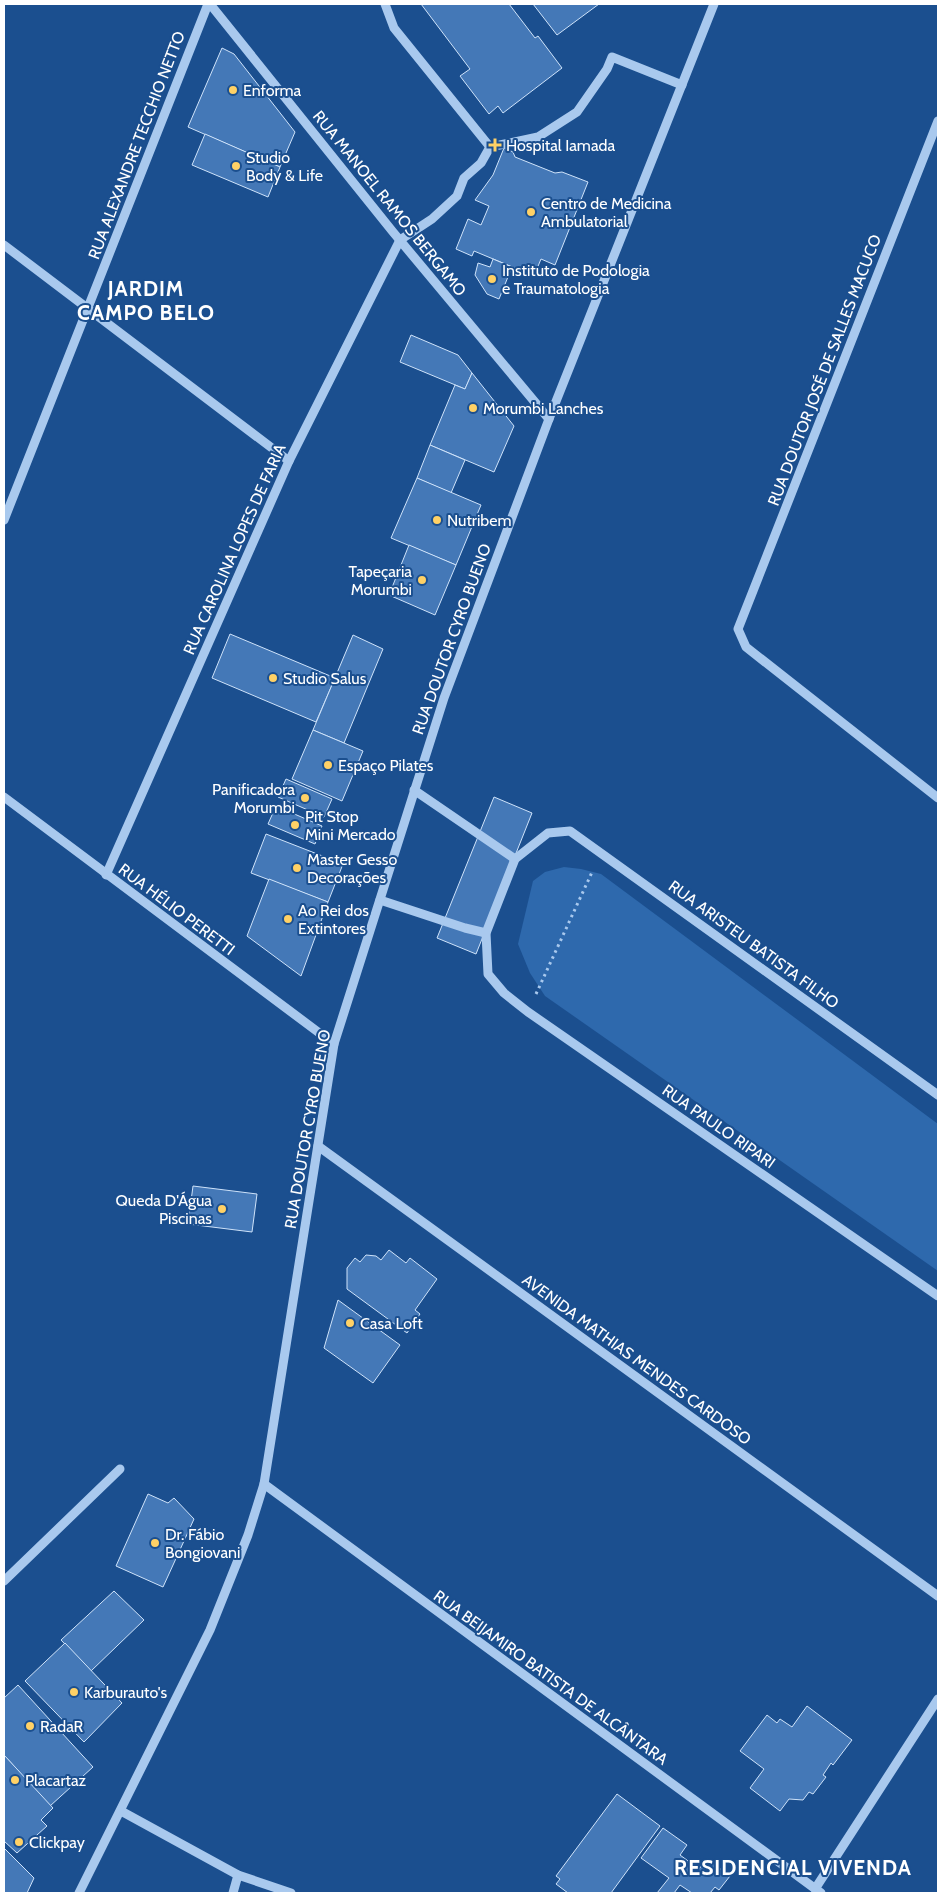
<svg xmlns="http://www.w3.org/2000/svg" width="942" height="1897" font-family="Cabin,sans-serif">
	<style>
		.green { fill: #2e69ad }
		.building { fill: #4478b7; stroke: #cfe3fa }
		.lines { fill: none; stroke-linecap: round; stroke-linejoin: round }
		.path { stroke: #a9c9ee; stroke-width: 3; stroke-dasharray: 2.5 4; stroke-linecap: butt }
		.minor { stroke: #a9c9ee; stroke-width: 9 }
		.poi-dot { fill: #ffd166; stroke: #1b4f8f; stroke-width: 2 }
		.labels { text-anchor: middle; stroke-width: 4; stroke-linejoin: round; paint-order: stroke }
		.poi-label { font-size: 16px; fill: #fff; stroke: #1b4f8f; text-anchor: start }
		.street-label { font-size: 16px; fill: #fff; stroke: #1b4f8f }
		.district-label { font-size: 21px; font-weight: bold; letter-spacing: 1px; fill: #fff; stroke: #1b4f8f }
	</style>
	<rect width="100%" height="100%" fill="#1b4f8f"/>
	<polygon class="green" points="564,867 581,869 601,874 938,1124 938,1271 545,996 530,973 518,944 533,881 545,872"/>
	<g class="building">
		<polygon points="421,4 509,4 535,38 538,36 562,68 503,113 498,106 489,114 460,76 470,69"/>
		<polygon points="533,4 599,4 557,35"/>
		<polygon points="222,48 234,54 295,132 280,167 188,127"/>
		<polygon points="205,134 280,167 268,197 192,165"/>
		<polygon points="504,148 513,152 515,157 555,173 562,172 588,182 555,265 541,259 534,276 474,251 472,256 456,249 468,219 481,225 489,206 475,200 493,175"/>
		<polygon points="493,259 512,267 499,299 487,294 475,275 478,263 490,267"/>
		<polygon points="411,335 458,355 472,373 465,389 400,362"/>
		<polygon points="472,373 514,426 494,472 430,445 455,385 465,389"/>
		<polygon points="430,445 465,460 451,493 417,478"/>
		<polygon points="417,478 481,505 456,565 391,538"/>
		<polygon points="409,545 456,565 435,615 389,595"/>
		<polygon points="230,634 335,678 316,722 212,678"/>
		<polygon points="353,635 383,649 344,743 313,730"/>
		<polygon points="313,730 363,751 342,801 292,779"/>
		<polygon points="286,779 332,799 324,817 278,797"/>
		<polygon points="494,797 532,813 476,954 437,938"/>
		<polygon points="276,806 322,826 315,844 268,824"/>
		<polygon points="266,834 343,864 328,902 251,873"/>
		<polygon points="269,879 328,902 301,976 247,936"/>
		<polygon points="193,1186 257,1194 252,1232 188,1224"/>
		<polygon points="389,1250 406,1263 410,1258 437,1279 415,1310 420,1314 407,1333 347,1289 347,1268 355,1258 360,1262 366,1255 376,1256 381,1260"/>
		<polygon points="338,1300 400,1345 373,1383 324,1348"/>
		<polygon points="148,1494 168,1503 174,1498 194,1519 163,1587 116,1566"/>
		<polygon points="114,1591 144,1620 91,1671 61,1640"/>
		<polygon points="65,1643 122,1703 84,1742 25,1681"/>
		<polygon points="18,1685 93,1767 50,1806 4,1755 4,1698"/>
		<polygon points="807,1706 852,1740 833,1765 831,1763 823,1775 826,1777 813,1794 809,1792 803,1800 789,1799 780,1811 750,1788 764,1769 740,1751 767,1715 777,1723 780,1719 792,1727"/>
		<polygon points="4,1755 53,1808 41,1820 47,1826 17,1853 4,1841"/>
		<polygon points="617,1794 660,1826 611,1893 568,1893 556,1884 560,1879 556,1876"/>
		<polygon points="663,1828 687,1845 680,1855 699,1869 707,1859 730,1876 719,1890 715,1887 710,1893 692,1893 680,1885 674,1893 657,1893 669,1878 641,1858"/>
		<polygon points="4,1848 34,1878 27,1893 4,1893"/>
	</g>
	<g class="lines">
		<polyline class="path" points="536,994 593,870"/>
		<g class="minor">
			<polyline points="210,4 393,232 549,419"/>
			<polyline points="385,4 394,28 490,147"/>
			<polyline points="938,121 738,629 746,647 938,798"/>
			<polyline points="4,245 289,461"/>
			<polyline points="4,520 208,4"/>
			<polyline points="414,790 515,859"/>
			<polyline points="4,797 334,1044"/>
			<polyline points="106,875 289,461 400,240 432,219 457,196 464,178 481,163 490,147 538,137 577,112 607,69 612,57 682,85"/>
			<polyline points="380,900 465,928 486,933"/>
			<polyline points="938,1095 570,831 548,833 515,859 486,933 488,974 504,993 528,1012 938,1296"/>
			<polyline points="318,1146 938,1596"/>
			<polyline points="264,1484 821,1893"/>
			<polyline points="4,1581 120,1469"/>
			<polyline points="121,1811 238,1875 291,1893"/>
			<polyline points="815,1889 938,1699"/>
			<polyline points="79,1893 210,1630 248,1535 264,1484 334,1044 444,698 549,419 714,4"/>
			<polyline points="233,1893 238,1875"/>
		</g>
	</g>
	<g class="poi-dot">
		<circle cx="233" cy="90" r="5"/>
		<path d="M492.5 137.5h5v5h5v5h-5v5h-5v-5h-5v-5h5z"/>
		<circle cx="236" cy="166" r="5"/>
		<circle cx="531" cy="212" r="5"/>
		<circle cx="492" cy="279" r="5"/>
		<circle cx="473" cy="408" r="5"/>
		<circle cx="437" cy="520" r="5"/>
		<circle cx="422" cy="580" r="5"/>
		<circle cx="273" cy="678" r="5"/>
		<circle cx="328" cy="765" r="5"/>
		<circle cx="305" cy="798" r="5"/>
		<circle cx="295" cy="825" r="5"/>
		<circle cx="297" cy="868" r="5"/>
		<circle cx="288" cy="919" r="5"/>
		<circle cx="222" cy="1209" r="5"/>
		<circle cx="350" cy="1323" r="5"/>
		<circle cx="155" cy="1543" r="5"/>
		<circle cx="74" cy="1692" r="5"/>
		<circle cx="30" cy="1726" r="5"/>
		<circle cx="15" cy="1780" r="5"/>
		<circle cx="19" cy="1842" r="5"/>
	</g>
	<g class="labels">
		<g class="poi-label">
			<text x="243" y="96">Enforma</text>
			<text x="506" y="151">Hospital Iamada</text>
			<text x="246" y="163">Studio<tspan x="246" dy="18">Body &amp; Life</tspan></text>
			<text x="541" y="209">Centro de Medicina<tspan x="541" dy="18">Ambulatorial</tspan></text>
			<text x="502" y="276">Instituto de Podologia<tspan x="502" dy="18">e Traumatologia</tspan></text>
			<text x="483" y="414">Morumbi Lanches</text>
			<text x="447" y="526">Nutribem</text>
			<text x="412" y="577" text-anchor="end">Tapeçaria<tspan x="412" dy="18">Morumbi</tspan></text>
			<text x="283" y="684">Studio Salus</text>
			<text x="338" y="771">Espaço Pilates</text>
			<text x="295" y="795" text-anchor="end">Panificadora<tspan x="295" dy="18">Morumbi</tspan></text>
			<text x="305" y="822">Pit Stop<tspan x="305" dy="18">Mini Mercado</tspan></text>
			<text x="307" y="865">Master Gesso<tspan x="307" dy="18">Decorações</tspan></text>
			<text x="298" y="916">Ao Rei dos<tspan x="298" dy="18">Extintores</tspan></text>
			<text x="212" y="1206" text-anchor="end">Queda D'Água<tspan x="212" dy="18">Piscinas</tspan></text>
			<text x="360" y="1329">Casa Loft</text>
			<text x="165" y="1540">Dr. Fábio<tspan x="165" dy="18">Bongiovani</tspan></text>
			<text x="84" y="1698">Karburauto's</text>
			<text x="40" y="1732">RadaR</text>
			<text x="25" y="1786">Placartaz</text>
			<text x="29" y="1848">Clickpay</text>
		</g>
		<g class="street-label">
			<text transform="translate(136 145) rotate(-69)" y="6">RUA ALEXANDRE TECCHIO NETTO</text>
			<text transform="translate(390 203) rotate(51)" y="6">RUA MANOEL RAMOS BERGAMO</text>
			<text transform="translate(824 370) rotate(-69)" y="6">RUA DOUTOR JOSÉ DE SALLES MACUCO</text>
			<text transform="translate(234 549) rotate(-66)" y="6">RUA CAROLINA LOPES DE FARIA</text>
			<text transform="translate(451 639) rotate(-70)" y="6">RUA DOUTOR CYRO BUENO</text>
			<text transform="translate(177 909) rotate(37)" y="6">RUA HÉLIO PERETTI</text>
			<text transform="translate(754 944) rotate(36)" y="6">RUA ARISTEU BATISTA FILHO</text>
			<text transform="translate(719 1126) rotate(35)" y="6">RUA PAULO RIPARI</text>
			<text transform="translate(307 1129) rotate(-80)" y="6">RUA DOUTOR CYRO BUENO</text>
			<text transform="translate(637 1359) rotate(36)" y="6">AVENIDA MATHIAS MENDES CARDOSO</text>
			<text transform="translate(551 1677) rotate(36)" y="6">RUA BEIJAMIRO BATISTA DE ALCÂNTARA</text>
		</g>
		<g class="district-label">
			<text x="146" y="296">JARDIM<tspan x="146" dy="24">CAMPO BELO</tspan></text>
			<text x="793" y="1875">RESIDENCIAL VIVENDA</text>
		</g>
	</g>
	<rect width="942" height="1897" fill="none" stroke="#ffffff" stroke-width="10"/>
</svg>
